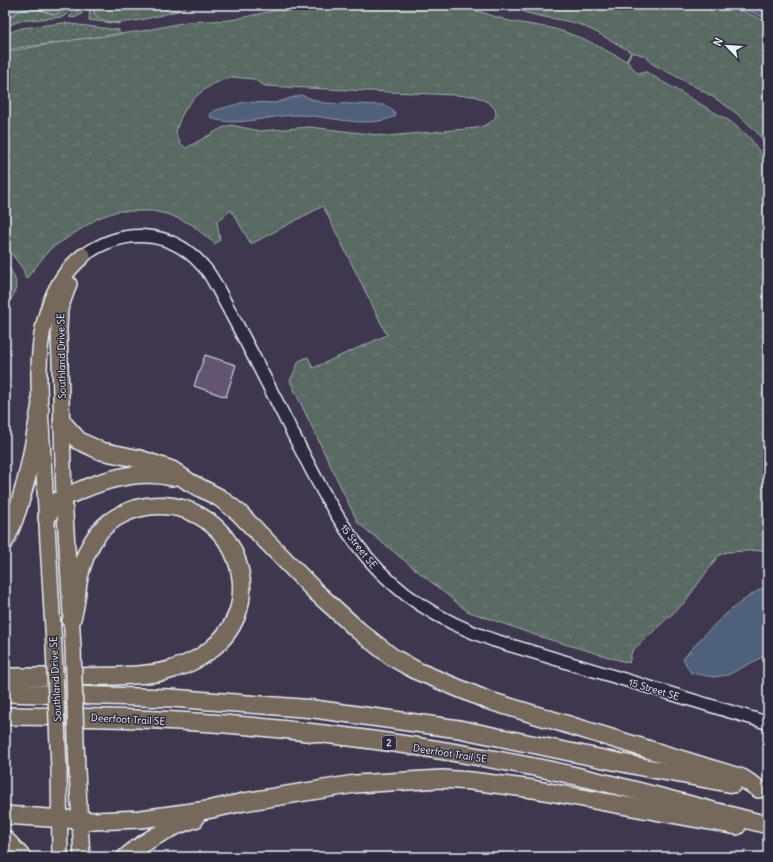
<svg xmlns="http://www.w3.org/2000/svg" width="773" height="862" font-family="Delius,sans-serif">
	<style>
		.grass { fill: url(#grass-dots); stroke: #a0aead }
		.park { fill: url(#park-tufts); stroke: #a0aead; fill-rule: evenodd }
		.water { fill: #4f607a; stroke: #8c9aac }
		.building { fill: #635571; stroke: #e8f1f8 }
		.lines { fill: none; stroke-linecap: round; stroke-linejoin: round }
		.minor-casing { stroke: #e8f1f8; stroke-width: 15 }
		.major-casing { stroke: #e8f1f8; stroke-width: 18 }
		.highway-casing { stroke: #e8f1f8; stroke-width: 20 }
		.minor { stroke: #2f2a3d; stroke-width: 12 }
		.major { stroke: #76695c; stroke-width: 15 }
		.highway { stroke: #76695c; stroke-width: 17 }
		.major-bridge-casing { stroke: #e8f1f8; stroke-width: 18; stroke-linecap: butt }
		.major-bridge { stroke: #76695c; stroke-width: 15 }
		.labels { text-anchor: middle; stroke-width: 3; stroke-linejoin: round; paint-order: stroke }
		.shield { fill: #2f2a3d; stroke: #b0b5c0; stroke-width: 1 }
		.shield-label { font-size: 9px; font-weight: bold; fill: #e8f1f8 }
		.street-label { font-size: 10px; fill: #e8f1f8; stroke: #2f2a3d }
	</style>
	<defs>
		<pattern id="grass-dots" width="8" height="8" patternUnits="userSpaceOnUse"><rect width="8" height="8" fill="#596a62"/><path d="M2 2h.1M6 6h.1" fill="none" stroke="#718079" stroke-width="1.8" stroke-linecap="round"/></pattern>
		<pattern id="park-tufts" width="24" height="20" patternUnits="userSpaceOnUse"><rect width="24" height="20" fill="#596a62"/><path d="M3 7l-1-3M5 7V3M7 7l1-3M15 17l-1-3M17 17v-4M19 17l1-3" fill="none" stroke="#718079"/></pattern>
	</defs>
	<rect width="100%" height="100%" fill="#3f374d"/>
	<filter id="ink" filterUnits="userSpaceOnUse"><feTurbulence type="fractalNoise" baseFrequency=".025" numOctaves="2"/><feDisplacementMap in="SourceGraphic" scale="8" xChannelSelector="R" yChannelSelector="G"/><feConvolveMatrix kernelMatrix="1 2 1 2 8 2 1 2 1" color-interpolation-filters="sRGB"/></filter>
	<g filter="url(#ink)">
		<g class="grass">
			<path d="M73,5h6l-16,12 -43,4 -15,6v-7c22,-15 26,-14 50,-5z"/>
			<polygon points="83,5 82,14 74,18 69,17"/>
			<polygon points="90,5 93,5 95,14 104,20 119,22 119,24 89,20"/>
			<polygon points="63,23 119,30 119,34 17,48 5,52 5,34 22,28"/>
		</g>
		<g class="park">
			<path d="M5,5h68l-18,10c-24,-9 -28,-10 -50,5z"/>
			<path d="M93,5h95l-6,5c-19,4 -66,20 -83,8 -5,-3 -5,-8 -6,-13z"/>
			<path d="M296,5h163l50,16 42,7 14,4 21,8 40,21 5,-9c-17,-10 -35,-21 -53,-28 -22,-7 -49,-6 -68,-19h218l40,17v125c-26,-40 -77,-62 -117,-84l-5,-7 -14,-4 -5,9 10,12 9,-1 85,50 19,16 18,26v386l-41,2 -8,3 -35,48 -52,48 -3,12 -88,-26 -74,-26 -109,-88 -68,-142 9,-20 9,-4 5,11 74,-33 -64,-129 -72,38 -20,-34 -14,12 3,18 -5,4 -24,-20 -21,-9 -17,-4h-35l-20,7 -48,31 -24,30 -3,-10 -18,-24v-193l69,-12 68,-9 45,-9 44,-2 46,-10 13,2zM232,77l21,2 12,7 209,10c25,8 32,24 3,32l-90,8 -77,-9 -50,4 -29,-6 -9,3 -36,20 -6,-5 -4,-10c5,-29 29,-49 56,-56z"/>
			<path d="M5,262c16,21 13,27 0,47z"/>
		</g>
		<g class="water">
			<polygon points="734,5 768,5 768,19"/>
			<path d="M301,95l22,8 61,2 8,4 4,7c-31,14 -67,-1 -100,-1 -26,0 -60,13 -85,3l-1,-3 3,-4 32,-9 30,1z"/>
			<path d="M768,585v69l-40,21 -14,2 -23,-4 -8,-14c24,-29 52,-57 85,-74z"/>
		</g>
		<polygon class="building" points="205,355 236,365 226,397 194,386"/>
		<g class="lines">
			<defs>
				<path id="minor" d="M83,256c39,-28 87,-28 120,10 6,6 10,14 14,21 24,45 48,91 71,137 53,105 86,174 205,216l275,83"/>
				<g id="major">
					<polyline points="69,284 60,309 59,330 64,497 73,647"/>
					<path d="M54,647c-4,-64 -7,-127 -11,-191 -2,-43 -9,-94 2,-136 6,-24 18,-48 38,-64"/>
					<polyline points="59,770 60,857"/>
					<polyline points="77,770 82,857"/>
				</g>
				<g id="highway">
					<polyline points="62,422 79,441 101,451 140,459 172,470 189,482 220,498 239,513 315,591 359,631 392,657 417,671 487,700 742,778 759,789"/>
					<path d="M47,518c2,-4 4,-10 7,-13 4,-6 12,-9 18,-11 30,-14 67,-25 100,-17"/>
					<path d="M5,541c20,-42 27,-86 35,-132"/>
					<path d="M5,677c37,0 74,0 112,-1 18,-1 38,-1 56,-7 27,-8 52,-26 63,-52 6,-15 7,-30 4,-45 -9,-43 -46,-70 -90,-66 -18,2 -38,11 -50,25 -12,15 -19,33 -22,52 -2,13 -2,26 -7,38"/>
					<polyline points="5,693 171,698 314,709 459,729 647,768 733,784"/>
					<path d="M5,716c103,1 208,4 310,17 74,8 147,20 219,34 79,15 156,39 234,58"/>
					<polyline points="5,815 94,821 141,819 207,810 244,802 355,784 442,779 471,781 533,789 737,826"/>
					<polyline points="5,839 22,857"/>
					<path d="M126,857c20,-17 43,-30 69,-38"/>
				</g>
			</defs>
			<use href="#minor" class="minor-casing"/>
			<use href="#major" class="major-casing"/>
			<use href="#highway" class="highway-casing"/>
			<use href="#minor" class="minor"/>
			<use href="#major" class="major"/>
			<use href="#highway" class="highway"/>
			<defs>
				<g id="major-bridge">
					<polyline points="54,647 59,770"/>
					<polyline points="73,647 77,770"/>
				</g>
			</defs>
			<use href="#major-bridge" class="major-bridge-casing"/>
			<use href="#major-bridge" class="major-bridge"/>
		</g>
	</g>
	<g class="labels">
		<rect class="shield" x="382" y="736" width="14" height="14" rx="3"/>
		<g class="shield-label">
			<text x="389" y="746">2</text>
		</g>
		<g class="street-label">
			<text transform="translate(61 356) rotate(-91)" y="4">Southland Drive SE</text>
			<text transform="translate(359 546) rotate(52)" y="4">15 Street SE</text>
			<text transform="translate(55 679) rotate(-93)" y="4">Southland Drive SE</text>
			<text transform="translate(654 689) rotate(17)" y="4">15 Street SE</text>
			<text transform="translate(128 719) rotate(3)" y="4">Deerfoot Trail SE</text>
			<text transform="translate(450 753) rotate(9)" y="4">Deerfoot Trail SE</text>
		</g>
	</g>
	<rect width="773" height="862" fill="none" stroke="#2f2a3d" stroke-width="20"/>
	<rect x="10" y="10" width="753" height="842" fill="none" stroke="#e8f1f8" stroke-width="1.5" filter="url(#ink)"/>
	<g transform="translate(727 46) rotate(295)" stroke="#2f2a3d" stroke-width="3" paint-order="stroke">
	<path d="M0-3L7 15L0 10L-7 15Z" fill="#e8f1f8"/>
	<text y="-6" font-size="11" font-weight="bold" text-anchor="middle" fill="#e8f1f8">N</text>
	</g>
</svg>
